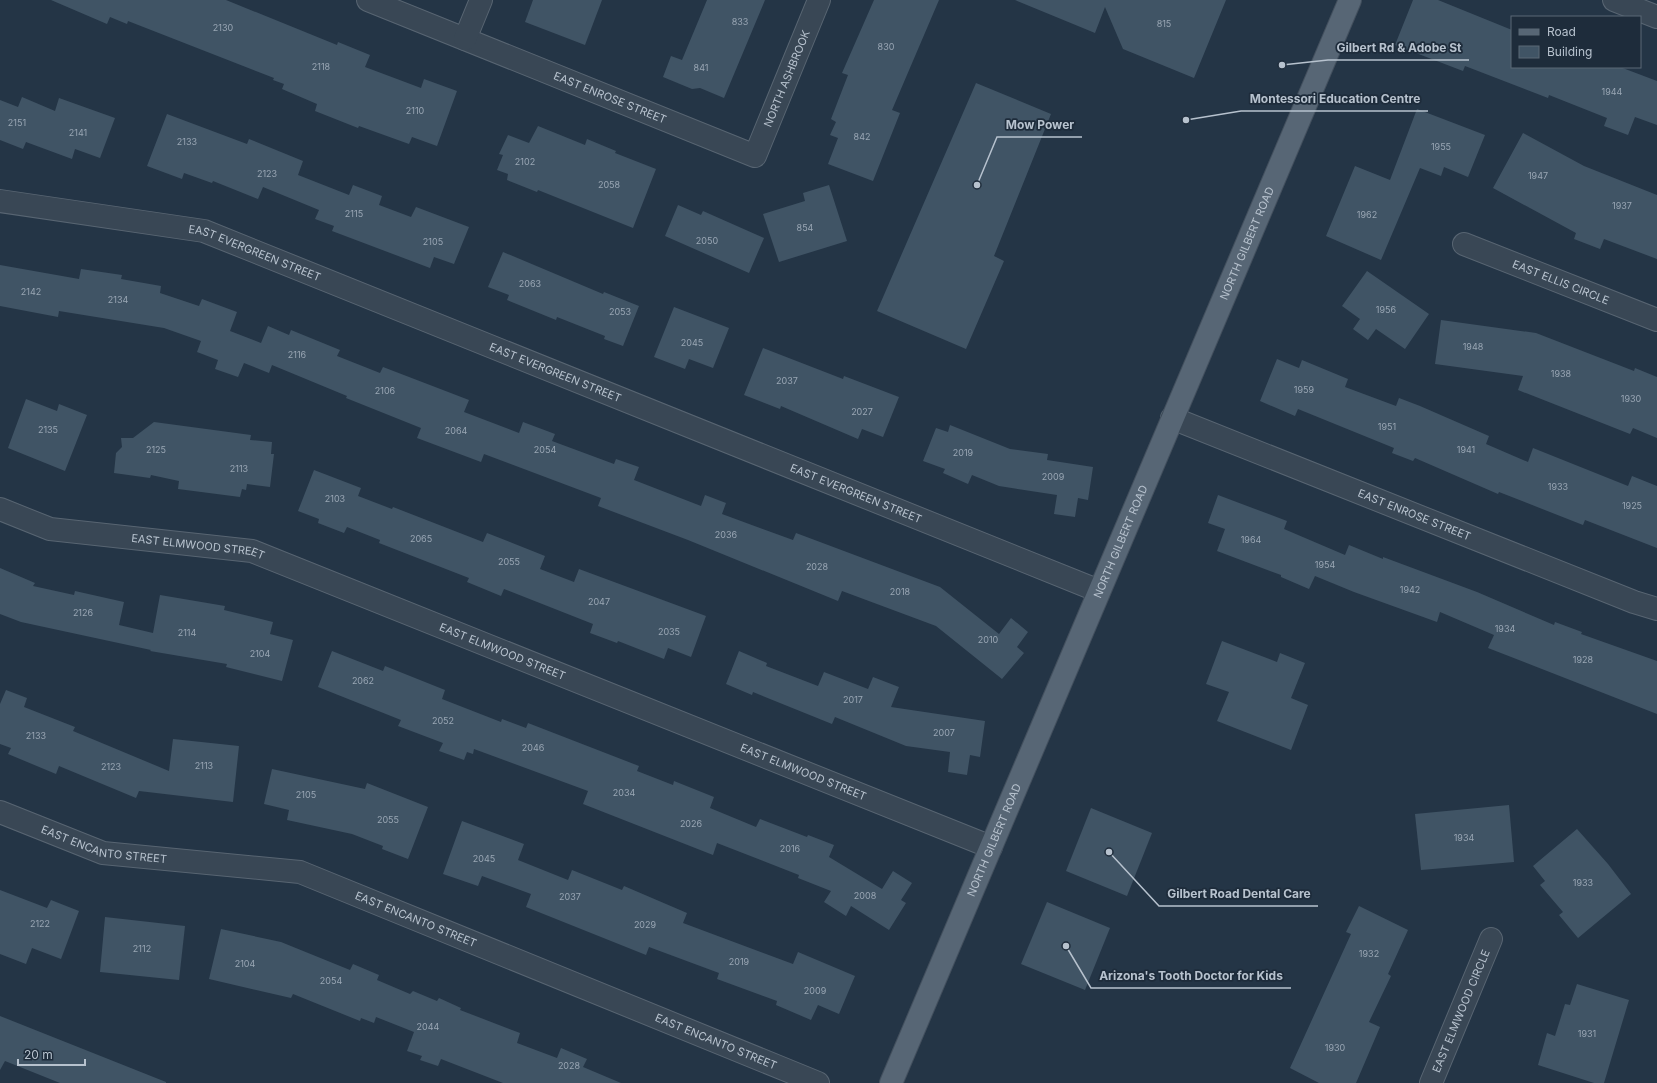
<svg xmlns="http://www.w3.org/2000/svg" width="1657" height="1083" font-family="Inter,sans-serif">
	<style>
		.building { fill: #405465 }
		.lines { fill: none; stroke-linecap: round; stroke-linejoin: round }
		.minor-casing { stroke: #586572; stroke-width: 24 }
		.major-casing { stroke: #43505e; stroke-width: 24 }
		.minor { stroke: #394755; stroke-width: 22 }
		.major { stroke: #576675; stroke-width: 22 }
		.labels { text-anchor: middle; stroke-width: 3.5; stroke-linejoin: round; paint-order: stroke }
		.number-label { font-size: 9px; fill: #99a6b4 }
		.street-label { font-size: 11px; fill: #b7c2ce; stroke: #1e2c3b }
		.leader { fill: none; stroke: #b7c2ce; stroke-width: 1.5 }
		.callout-dot { fill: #b7c2ce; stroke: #1e2c3b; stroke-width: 1.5 }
		.callout-label { font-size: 12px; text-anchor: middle; font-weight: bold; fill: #b7c2ce; stroke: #1e2c3b; stroke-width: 3.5; stroke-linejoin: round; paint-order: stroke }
	</style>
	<rect width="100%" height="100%" fill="#243546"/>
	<g class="building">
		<polygon points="51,0 226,0 337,45 338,42 370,55 365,67 421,88 424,79 457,91 437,146 412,137 409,144 359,126 358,128 315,111 317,104 282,89 284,84 273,80 274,78 128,21 127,24 110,17 107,24"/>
		<polygon points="533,0 602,0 585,45 525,22"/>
		<polygon points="707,0 765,0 724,98 700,88 692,89 663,77 671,56 682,60"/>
		<polygon points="874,0 939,0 892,110 900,113 873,181 828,164 838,138 830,135 836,122 831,119 848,75 842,73"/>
		<polygon points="1015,0 1226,0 1194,78 1123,49 1105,7 1095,33"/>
		<polygon points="1413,0 1438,0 1512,30 1512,67 1620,67 1657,81 1657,125 1635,117 1628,135 1604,126 1607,118 1549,95 1548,98 1465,66 1463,71 1395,45"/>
		<polygon points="976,83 1051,114 994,256 1004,261 966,349 877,311"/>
		<polygon points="22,97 55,111 59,98 115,118 100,158 75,149 72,159 26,142 23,149 0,140 0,100 18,107"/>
		<polygon points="1417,109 1485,135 1468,177 1444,167 1441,176 1420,168 1381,260 1326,236 1355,166 1390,180"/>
		<polygon points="167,114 247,144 249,139 303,161 298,175 349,195 353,185 382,196 379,205 411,217 416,207 469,227 454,264 434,257 430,268 332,231 334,226 315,219 319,210 263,187 258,199 213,181 212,183 184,173 182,179 147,166"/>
		<polygon points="538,126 585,145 587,139 616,151 615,153 656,169 633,228 538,190 537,192 507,180 508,174 497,170 503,155 499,154 508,135 529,143"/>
		<polygon points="1523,133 1584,166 1657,195 1657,259 1604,239 1600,249 1574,239 1576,233 1493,188"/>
		<polygon points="829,185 847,241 779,262 763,214 805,201 803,193"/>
		<polygon points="678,205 701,215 703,211 764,238 749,273 665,236"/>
		<polygon points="503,252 603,294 604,292 639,306 623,346 604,339 605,336 557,317 556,320 507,300 509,295 488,287"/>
		<polygon points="0,265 79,279 81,269 122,275 121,279 161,286 160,293 199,306 202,299 237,312 230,331 261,343 268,326 289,335 291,330 340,350 337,356 380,373 383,367 469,400 464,412 519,433 523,422 555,434 552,441 614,464 616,459 639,467 634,480 701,506 705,495 726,503 722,514 793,540 796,533 940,587 999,634 1011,618 1028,632 1017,647 1024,653 1002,679 936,626 842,591 838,601 688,540 598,506 601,498 484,454 481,462 417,438 421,428 346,398 347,396 272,365 269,373 244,363 238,377 215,369 218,360 197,352 201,341 164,328 59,311 58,317 0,306"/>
		<polygon points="1367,271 1429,314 1405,349 1376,329 1368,340 1353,329 1360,319 1342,306"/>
		<polygon points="674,307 729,328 713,368 689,359 685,369 654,357"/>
		<polygon points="1441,320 1536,333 1634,371 1635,368 1657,377 1657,438 1633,428 1630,434 1518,390 1523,376 1435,364"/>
		<polygon points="763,348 843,379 844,376 899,397 883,437 862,429 858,439 781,406 780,409 744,395"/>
		<polygon points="1277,359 1299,368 1302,360 1348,379 1345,387 1396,406 1399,398 1420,406 1489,436 1486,444 1528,462 1533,448 1628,486 1632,476 1657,486 1657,548 1585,520 1583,525 1499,492 1498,494 1415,458 1413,461 1392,453 1394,448 1298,409 1295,416 1260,401"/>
		<polygon points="26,399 57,411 59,404 87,415 65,471 8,448"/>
		<polygon points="154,422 251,435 250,440 272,442 271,454 274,454 270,487 247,484 246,490 242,489 240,497 178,489 179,481 151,475 150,478 114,473 116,453 122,447 121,438 133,438"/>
		<polygon points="950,425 1010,449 1048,454 1047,460 1093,467 1088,500 1078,498 1075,517 1054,514 1057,495 999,486 972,475 968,484 943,473 945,469 923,461 936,428 948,432"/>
		<polygon points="314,470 361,488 358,496 392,509 393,507 483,542 487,533 545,556 540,569 574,582 579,569 706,616 691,657 668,648 664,659 618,641 617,643 590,633 593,624 504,589 501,596 467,582 469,578 379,543 380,540 347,527 344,533 318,523 319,519 298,511"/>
		<polygon points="1218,495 1287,521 1284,529 1345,555 1349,545 1383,559 1383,557 1477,592 1554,625 1555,622 1582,632 1581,634 1657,661 1657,714 1488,648 1494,635 1440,612 1437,622 1354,592 1315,576 1309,589 1281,577 1281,575 1217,551 1225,529 1208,523"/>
		<polygon points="0,568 35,583 33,586 74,595 75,591 124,602 119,625 153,633 160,595 225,606 224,610 273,622 270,634 293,640 282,681 226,667 227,664 150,651 151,650 21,622 0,614"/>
		<polygon points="1222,641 1277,662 1280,653 1305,663 1291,698 1308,705 1291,750 1217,721 1229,692 1206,684"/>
		<polygon points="332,651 383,671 385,666 445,690 442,699 501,722 502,719 526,728 528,723 639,766 637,771 673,785 674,781 714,797 710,808 756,827 760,819 807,837 808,835 834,845 829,857 882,889 893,871 912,883 901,900 906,903 889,930 851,906 846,916 824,902 831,891 798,878 799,875 717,843 713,855 583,804 588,791 474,749 473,754 467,752 464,760 439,751 443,743 398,726 401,720 318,687"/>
		<polygon points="739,651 767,663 766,666 818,686 824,672 868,689 873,677 899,687 891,707 985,721 980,757 970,755 967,775 948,772 950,752 906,746 835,717 832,724 753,692 752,695 726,684"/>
		<polygon points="6,690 27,698 24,707 75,727 73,731 169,771 173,739 239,746 233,802 139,791 136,798 59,766 56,774 8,754 11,748 0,744 0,704"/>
		<polygon points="272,769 365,789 367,783 428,807 408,859 382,849 383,846 352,834 287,820 289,810 264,804"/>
		<polygon points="1509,805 1514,862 1421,870 1415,814"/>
		<polygon points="1091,808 1152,833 1127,896 1066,871"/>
		<polygon points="462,821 524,844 518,860 568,880 572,870 622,890 624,886 687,913 683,923 793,964 798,952 855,976 839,1014 818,1005 811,1020 776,1005 777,1001 717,979 719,973 649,947 646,955 526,907 531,894 482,876 478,886 443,874"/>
		<polygon points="1577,829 1608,864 1631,894 1578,938 1559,915 1563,912 1540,885 1545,881 1533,866"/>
		<polygon points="0,890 47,908 51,900 79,911 61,959 32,948 26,964 0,954"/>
		<polygon points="1047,902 1110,928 1085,990 1021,964"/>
		<polygon points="1359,906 1408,930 1388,974 1391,976 1369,1022 1380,1027 1356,1083 1319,1083 1290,1068 1351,934 1346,932"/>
		<polygon points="105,917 185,926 179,980 100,972"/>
		<polygon points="221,929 281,942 350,970 353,964 379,975 377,980 410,994 413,991 437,1001 439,998 461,1008 460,1010 520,1033 517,1043 557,1058 561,1048 587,1059 583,1067 621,1083 503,1083 441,1059 438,1066 420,1060 422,1056 407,1051 414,1032 376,1017 374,1023 361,1018 360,1021 293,994 291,998 209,979"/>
		<polygon points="1577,984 1629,1000 1604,1083 1594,1083 1538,1065 1547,1033 1555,1036 1565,1004 1570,1005"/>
		<polygon points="0,1016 166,1082 166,1083 60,1083 5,1061 0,1070"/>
	</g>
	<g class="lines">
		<defs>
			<g id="minor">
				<path id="s1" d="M368,0l387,156 64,-156"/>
				<polyline points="1614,0 1657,17"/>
				<polyline points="465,39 481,0"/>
				<path id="s2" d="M0,201l204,30 895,360"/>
				<path id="s3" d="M1464,244l193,76"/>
				<path id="s4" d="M1172,418l462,184 23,7"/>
				<path id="s5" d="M0,509l50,20 202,22 739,296"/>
				<path id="s6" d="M0,812l103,41 197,19 518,211"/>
				<path id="s7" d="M1431,1083l60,-144"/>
			</g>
			<g id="major">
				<path id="s8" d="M891,1083l459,-1083"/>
			</g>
		</defs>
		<use href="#minor" class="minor-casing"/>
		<use href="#major" class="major-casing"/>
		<use href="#minor" class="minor"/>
		<use href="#major" class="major"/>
	</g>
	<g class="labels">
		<g class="number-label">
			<text x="740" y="25">833</text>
			<text x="1164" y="27">815</text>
			<text x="223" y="31">2130</text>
			<text x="886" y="50">830</text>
			<text x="321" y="70">2118</text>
			<text x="701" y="71">841</text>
			<text x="1612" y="95">1944</text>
			<text x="415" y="114">2110</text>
			<text x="17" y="126">2151</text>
			<text x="78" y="136">2141</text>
			<text x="862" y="140">842</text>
			<text x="187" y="145">2133</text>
			<text x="1441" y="150">1955</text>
			<text x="525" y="165">2102</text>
			<text x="267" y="177">2123</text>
			<text x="1538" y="179">1947</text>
			<text x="609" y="188">2058</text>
			<text x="1622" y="209">1937</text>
			<text x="354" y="217">2115</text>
			<text x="1367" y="218">1962</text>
			<text x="805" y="231">854</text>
			<text x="707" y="244">2050</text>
			<text x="433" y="245">2105</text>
			<text x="530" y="287">2063</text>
			<text x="31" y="295">2142</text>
			<text x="118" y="303">2134</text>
			<text x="1386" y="313">1956</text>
			<text x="620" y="315">2053</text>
			<text x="692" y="346">2045</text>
			<text x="1473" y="350">1948</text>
			<text x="297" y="358">2116</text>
			<text x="1561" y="377">1938</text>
			<text x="787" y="384">2037</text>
			<text x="1304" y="393">1959</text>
			<text x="385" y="394">2106</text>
			<text x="1631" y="402">1930</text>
			<text x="862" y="415">2027</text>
			<text x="1387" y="430">1951</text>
			<text x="48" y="433">2135</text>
			<text x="456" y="434">2064</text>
			<text x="156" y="453">2125</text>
			<text x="545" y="453">2054</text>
			<text x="1466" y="453">1941</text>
			<text x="963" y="456">2019</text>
			<text x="239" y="472">2113</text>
			<text x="1053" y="480">2009</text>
			<text x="1558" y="490">1933</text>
			<text x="335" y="502">2103</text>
			<text x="1632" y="509">1925</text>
			<text x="726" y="538">2036</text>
			<text x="421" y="542">2065</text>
			<text x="1251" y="543">1964</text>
			<text x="509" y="565">2055</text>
			<text x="1325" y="568">1954</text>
			<text x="817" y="570">2028</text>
			<text x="1410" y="593">1942</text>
			<text x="900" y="595">2018</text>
			<text x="599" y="605">2047</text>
			<text x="83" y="616">2126</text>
			<text x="1505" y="632">1934</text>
			<text x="669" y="635">2035</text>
			<text x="187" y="636">2114</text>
			<text x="988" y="643">2010</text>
			<text x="260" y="657">2104</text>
			<text x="1583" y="663">1928</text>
			<text x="363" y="684">2062</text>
			<text x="853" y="703">2017</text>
			<text x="443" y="724">2052</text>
			<text x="944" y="736">2007</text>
			<text x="36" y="739">2133</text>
			<text x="533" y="751">2046</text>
			<text x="204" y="769">2113</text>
			<text x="111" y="770">2123</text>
			<text x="624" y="796">2034</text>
			<text x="306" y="798">2105</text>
			<text x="388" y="823">2055</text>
			<text x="691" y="827">2026</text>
			<text x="1464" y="841">1934</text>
			<text x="790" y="852">2016</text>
			<text x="484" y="862">2045</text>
			<text x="1583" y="886">1933</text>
			<text x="865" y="899">2008</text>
			<text x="570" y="900">2037</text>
			<text x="40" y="927">2122</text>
			<text x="645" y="928">2029</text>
			<text x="142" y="952">2112</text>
			<text x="1369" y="957">1932</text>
			<text x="739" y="965">2019</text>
			<text x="245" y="967">2104</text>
			<text x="331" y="984">2054</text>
			<text x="815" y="994">2009</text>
			<text x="428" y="1030">2044</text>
			<text x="1587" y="1037">1931</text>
			<text x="1335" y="1051">1930</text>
			<text x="569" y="1069">2028</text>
		</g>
		<g class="street-label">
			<text dy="4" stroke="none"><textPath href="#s1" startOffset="501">NORTH ASHBROOK</textPath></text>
			<text dy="4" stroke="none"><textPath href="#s1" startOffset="261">EAST ENROSE STREET</textPath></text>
			<text dy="4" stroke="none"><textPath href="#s8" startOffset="912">NORTH GILBERT ROAD</textPath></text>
			<text dy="4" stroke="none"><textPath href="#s2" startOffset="261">EAST EVERGREEN STREET</textPath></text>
			<text dy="4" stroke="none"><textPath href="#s3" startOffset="104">EAST ELLIS CIRCLE</textPath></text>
			<text dy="4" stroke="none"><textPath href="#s2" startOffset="585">EAST EVERGREEN STREET</textPath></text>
			<text dy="4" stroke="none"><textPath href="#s2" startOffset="909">EAST EVERGREEN STREET</textPath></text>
			<text dy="4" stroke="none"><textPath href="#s4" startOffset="261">EAST ENROSE STREET</textPath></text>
			<text dy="4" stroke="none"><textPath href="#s8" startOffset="588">NORTH GILBERT ROAD</textPath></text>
			<text dy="4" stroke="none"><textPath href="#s5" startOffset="203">EAST ELMWOOD STREET</textPath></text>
			<text dy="4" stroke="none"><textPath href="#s5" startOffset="527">EAST ELMWOOD STREET</textPath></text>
			<text dy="4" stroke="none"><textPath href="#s5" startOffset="851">EAST ELMWOOD STREET</textPath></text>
			<text dy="4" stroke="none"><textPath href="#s8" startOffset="264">NORTH GILBERT ROAD</textPath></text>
			<text dy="4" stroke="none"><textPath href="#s6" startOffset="110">EAST ENCANTO STREET</textPath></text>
			<text dy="4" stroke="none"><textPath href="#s6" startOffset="434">EAST ENCANTO STREET</textPath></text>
			<text dy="4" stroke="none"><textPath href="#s7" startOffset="78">EAST ELMWOOD CIRCLE</textPath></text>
			<text dy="4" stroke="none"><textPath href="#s6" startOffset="758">EAST ENCANTO STREET</textPath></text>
		</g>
	</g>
	<path class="leader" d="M1282 65L1328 60H1469M1186 120L1241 111H1428M977 185L997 137H1082M1109 852L1159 906H1318M1066 946L1091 988H1291"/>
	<g class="callout-dot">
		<circle cx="1282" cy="65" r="4"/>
		<circle cx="1186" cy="120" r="4"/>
		<circle cx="977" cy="185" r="4"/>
		<circle cx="1109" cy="852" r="4"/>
		<circle cx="1066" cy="946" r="4"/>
	</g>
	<g class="callout-label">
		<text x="1399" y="52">Gilbert Rd &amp; Adobe St</text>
		<text x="1335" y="103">Montessori Education Centre</text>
		<text x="1040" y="129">Mow Power</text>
		<text x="1239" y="898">Gilbert Road Dental Care</text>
		<text x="1191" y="980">Arizona's Tooth Doctor for Kids</text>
	</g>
	<rect x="1511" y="16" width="130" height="52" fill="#1e2c3b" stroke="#5b6876"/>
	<rect x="1519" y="29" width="20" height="6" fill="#576675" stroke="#5b6876"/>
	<text x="1547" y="36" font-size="12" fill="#b7c2ce">Road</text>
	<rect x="1519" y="46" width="20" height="12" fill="#405465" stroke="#5b6876"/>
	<text x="1547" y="56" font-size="12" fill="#b7c2ce">Building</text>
	<path d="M18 1059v6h67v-6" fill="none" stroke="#b7c2ce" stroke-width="2"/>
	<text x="24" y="1059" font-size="12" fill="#b7c2ce" stroke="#1e2c3b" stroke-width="3" paint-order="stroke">20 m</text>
</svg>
